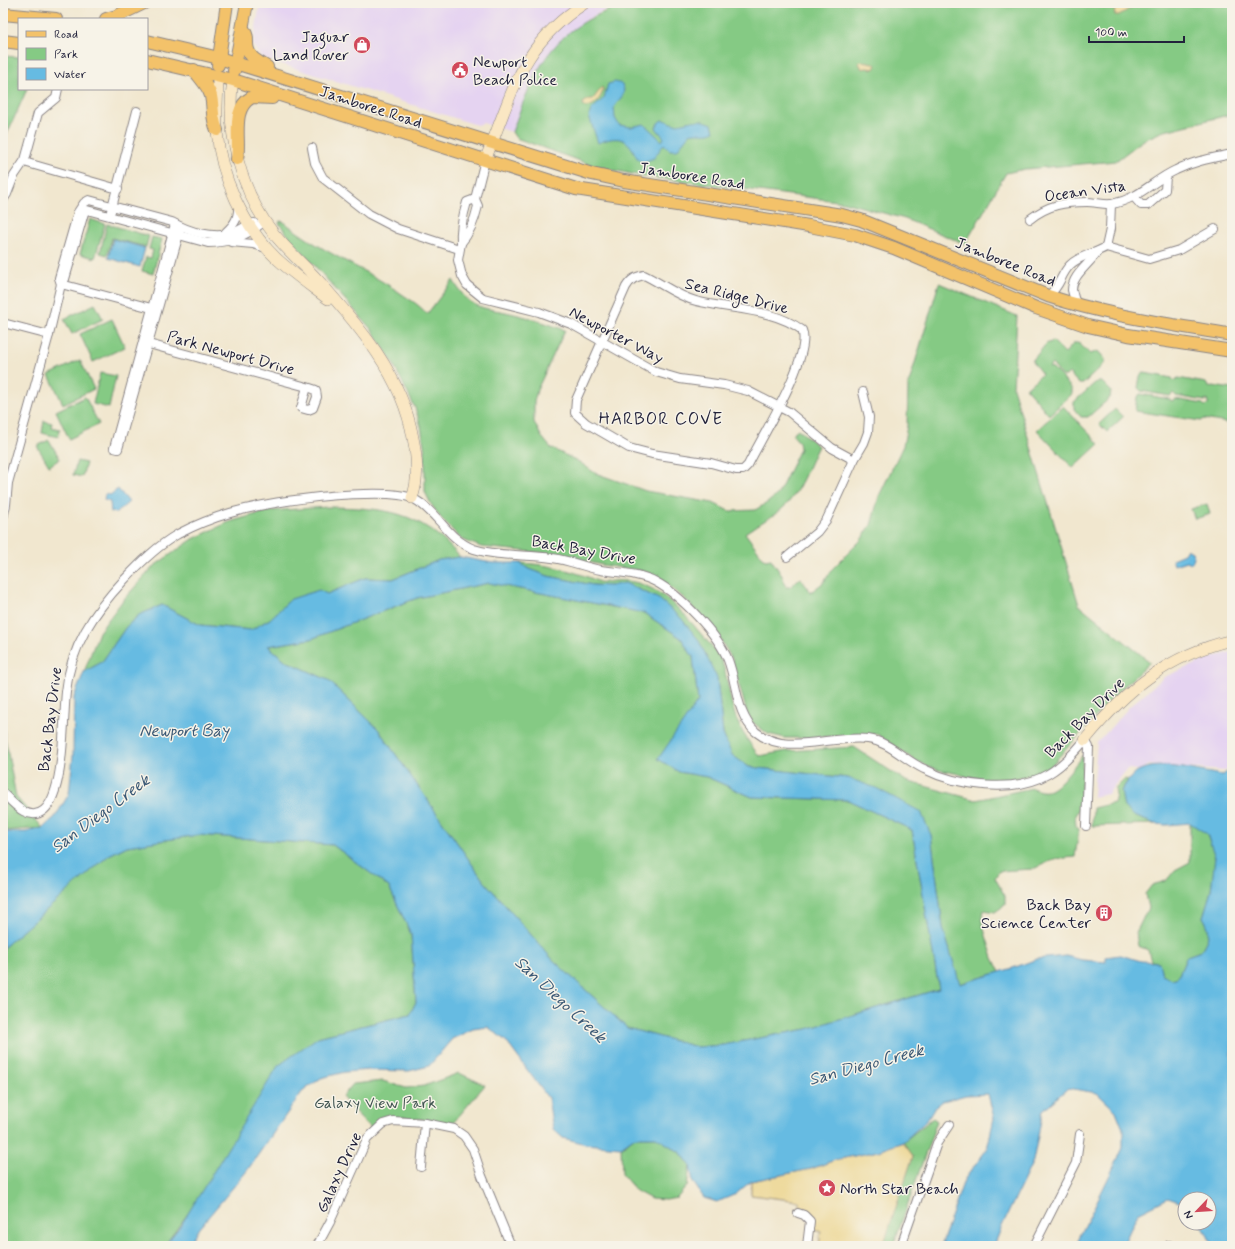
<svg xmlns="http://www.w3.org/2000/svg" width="1235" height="1249" font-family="Mynerve,sans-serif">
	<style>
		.built { fill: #e5d3f1 }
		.green { fill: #85ca84; stroke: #547660 }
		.sand { fill: #eeda9e; stroke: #887e6c }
		.water { fill: #66bbe2; stroke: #446e8e; fill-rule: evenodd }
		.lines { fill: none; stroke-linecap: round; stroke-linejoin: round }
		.street-casing { stroke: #8a8485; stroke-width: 10 }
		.secondary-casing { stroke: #8a8485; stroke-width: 12 }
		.primary-casing { stroke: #8a8485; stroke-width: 14 }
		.street { stroke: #fff; stroke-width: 8 }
		.secondary { stroke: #fae7c3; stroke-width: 11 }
		.primary { stroke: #f3c26a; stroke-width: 12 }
		.labels { text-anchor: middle; stroke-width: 3; stroke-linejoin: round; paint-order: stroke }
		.poi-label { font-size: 16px; fill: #22223b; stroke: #f7f3e8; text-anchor: end }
		.street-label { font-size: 16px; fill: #22223b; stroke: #f7f3e8 }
		.park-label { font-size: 16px; fill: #405451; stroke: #f7f3e8 }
		.neighbourhood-label { font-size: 17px; letter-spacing: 1px; fill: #22223b; stroke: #f7f3e8 }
		.water-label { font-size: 17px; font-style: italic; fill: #3a5875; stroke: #f7f3e8 }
	</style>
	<rect width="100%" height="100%" fill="#f7f3e8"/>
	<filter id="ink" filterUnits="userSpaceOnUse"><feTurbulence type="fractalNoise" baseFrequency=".025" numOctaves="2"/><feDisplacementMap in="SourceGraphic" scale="8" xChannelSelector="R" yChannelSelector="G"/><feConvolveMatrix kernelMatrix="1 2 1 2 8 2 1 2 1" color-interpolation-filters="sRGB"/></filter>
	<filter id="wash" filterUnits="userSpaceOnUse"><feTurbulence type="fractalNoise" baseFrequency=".012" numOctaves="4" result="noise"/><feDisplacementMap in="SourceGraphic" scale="16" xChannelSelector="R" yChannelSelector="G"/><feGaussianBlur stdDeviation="0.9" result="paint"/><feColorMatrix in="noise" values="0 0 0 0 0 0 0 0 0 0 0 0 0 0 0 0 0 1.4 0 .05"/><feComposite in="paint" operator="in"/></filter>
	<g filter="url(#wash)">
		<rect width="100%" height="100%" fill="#f1e7cf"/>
		<g class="built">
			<polygon points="260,3 630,3 605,10 586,20 564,37 522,105 512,132 483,123 477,125 268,60 260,56 253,45"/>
			<polygon points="1232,652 1232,764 1225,771 1149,765 1139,770 1127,769 1108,794 1093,797 1097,743 1130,706 1164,677 1210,658"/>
		</g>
		<g class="green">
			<path d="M630,3h602v111l-71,18 -19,9 -26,20 -91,8 -19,4 -41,71 -60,-25 -61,-17 -202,-26 -48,-10 -78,-28 -4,-6c25,-69 42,-107 118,-129z"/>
			<polygon points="3,56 19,57 19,89 27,89 3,143"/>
			<polygon points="90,219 105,224 95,258 80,254"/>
			<path d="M280,221l4,1c34,28 75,44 112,68 11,8 23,14 31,24l26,-34c19,33 30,26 61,34 18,4 34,10 51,16l-28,60 -3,12v20l7,14 10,12 28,14 16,11 51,18 67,12 16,8 26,-1 12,-7 11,-9 22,-45 -1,-7 -7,-8 6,-5 20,17c-10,20 -18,46 -34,61 -9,9 -28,18 -39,26l20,27 6,-1c8,13 11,13 15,28h4l10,-9 11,14 13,-10 9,-14 28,-28 10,-15 8,-29 24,-50 4,-20 1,-40 31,-103 78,33 -4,72 66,217 71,57 -32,30 -69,76 -18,7 -34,7h-16l-22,-8 -21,-4 -24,-10 -37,-26 -76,4h-16l-17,-4 -17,-13 -4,-8 -15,-54 -12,-20 -35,-40 -28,-22 -13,-6 -42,-6 -47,-11 -74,-7 -20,-8 -21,-22 -9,-13 -6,-12v-40l-4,-26 -6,-18 -22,-45 -21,-33 -82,-92 -11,-15z"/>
			<polygon points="107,224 149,236 146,247 112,238 107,255 100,253"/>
			<polygon points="152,237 162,239 153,274 142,271 146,257 151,258 153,250 149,249"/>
			<polygon points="95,304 103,319 72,334 64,319"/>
			<polygon points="112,319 125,347 93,362 80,334"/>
			<polygon points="1053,341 1065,353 1074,343 1079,343 1090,354 1098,351 1105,359 1105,363 1083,384 1079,384 1069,373 1066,376 1062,376 1052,364 1049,367 1053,368 1072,389 1072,394 1049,415 1026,388 1042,374 1032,361 1046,344"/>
			<polygon points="80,360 94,389 63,404 49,375"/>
			<polygon points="100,373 116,376 109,408 93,404"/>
			<polygon points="1144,373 1172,378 1174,381 1178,378 1206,383 1208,387 1213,386 1232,389 1232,424 1204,419 1201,421 1135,411 1137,397 1140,394 1169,399 1172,401 1175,399 1203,404 1205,406 1209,404 1207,400 1205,401 1176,396 1173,393 1170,396 1141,391 1138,388 1140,376"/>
			<polygon points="1096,382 1102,382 1111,391 1110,398 1088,417 1081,417 1074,409 1074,402"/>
			<polygon points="85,397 99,424 69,439 56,411"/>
			<polygon points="1063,406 1099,444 1073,468 1037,430"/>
			<polygon points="1115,409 1123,417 1107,432 1099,424"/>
			<polygon points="44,421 52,423 51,427 60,429 58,437 42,433"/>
			<polygon points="49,440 60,459 49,466 37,446"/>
			<polygon points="77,461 86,463 82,477 73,475"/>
			<polygon points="1207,504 1210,514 1195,519 1191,509"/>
			<path d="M328,507c58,1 91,3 132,50l-21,3 -46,19 -28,-1 -38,16 -36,5 -21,20 -19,11 -51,-5 -38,-20 -23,10 -13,12 -24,35 -18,10 15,-40 24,-32 31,-34 39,-27 36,-17 39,-11z"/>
			<path d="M520,563c28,1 56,8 82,20 43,-12 74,20 99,51 6,7 14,15 19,24 6,10 9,37 13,50 4,18 15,33 26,48l28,-5 67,-4 52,34 70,19 56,-12c5,2 12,5 18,2 10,-4 26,-27 33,-35l-3,53 -5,7 1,12 3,2 -4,28 -20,2 -22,10 -34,2 -4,7 10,18v9l-10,7 -11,-2 -2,13 11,35 7,14 -41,12 -16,-56 -12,-93 -83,-57 -99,-11 -18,-12 -8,-21 -6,-56 -58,-79 -34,-16 -15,3 -17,-1 -45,-9 -21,-8z"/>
			<polygon points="489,583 644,613 681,638 693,657 698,701 659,759 679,772 707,777 752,797 848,800 912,830 939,989 807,1029 723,1045 697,1047 627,1028 553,960 483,880 378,729 328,680 286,661 268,646 311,639 417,598"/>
			<polygon points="3,726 16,797 43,828 3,831"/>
			<polygon points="1125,779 1128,780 1121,791 1134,816 1155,824 1092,826 1093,808 1114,803 1116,795 1115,789"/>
			<path d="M1190,823c5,3 14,7 18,12 14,24 3,58 -5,82 9,15 6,19 -2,34l-14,5 -9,21 -6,2 -10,-4 -3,-13 -8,-1 -3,-11 -10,-4 -2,-13 12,-25 -3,-14 7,-9 14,-4 9,-11 15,-8z"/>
			<polygon points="198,835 333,845 389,887 411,934 416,1002 410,1014 318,1037 164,1246 3,1246 3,948 109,855 127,846"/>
			<polygon points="459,1073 485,1085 453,1123 403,1117 386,1120 370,1128 342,1097 353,1084 383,1081 406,1088 424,1086"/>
			<polygon points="933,1118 937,1121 893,1246 883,1246 913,1156 903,1142"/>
			<polygon points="635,1137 656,1137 681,1153 690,1165 687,1186 677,1198 665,1200 651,1199 636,1191 622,1174 621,1148"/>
		</g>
		<g class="sand">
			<polygon points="1129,4 1132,5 1131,8 1119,15 1115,15 1114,11 1122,5"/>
			<polygon points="860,61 869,62 871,63 872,62 876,65 874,69 866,68 862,69 859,63"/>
			<path d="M602,87l1,3c-2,9 -10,18 -19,17l-1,-4 6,-4h4z"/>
			<polygon points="903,1142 913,1156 883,1246 819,1246 821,1231 814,1229 815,1220 810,1211 799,1208 799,1201 751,1195 751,1181 811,1169 835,1160 878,1151"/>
		</g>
		<g class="water">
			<path d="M615,82l7,2 2,5 -1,6 -9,12 1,11 4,7 12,2 13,-3 18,17 2,-3 -8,-10 2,-5 4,-3c4,0 8,3 12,4 15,0 21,-8 38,0l2,7c-7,5 -16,0 -24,3l-13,16h-7l-6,-6 -10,14 -11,4c-6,-2 -7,-6 -10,-12 -9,-16 -22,-12 -35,-7l-9,-27 2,-6 13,-12 4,-14z"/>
			<polygon points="113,239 145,248 140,267 108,258"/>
			<polygon points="118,489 129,502 116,513 111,512 110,502 104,500 105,494 110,495"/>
			<polygon points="1187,549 1192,552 1194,557 1192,563 1186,561 1174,565 1172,559 1184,554"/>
			<path d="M460,557l33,6h27l7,5 21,8 45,9 17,1 15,-3 34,16 21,18 18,22 19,39 6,56 9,21 17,12 99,11 28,10 45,24 10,23 12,93 17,56 53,-16 24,-9 29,-3 16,4 24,2v-5l14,-2 21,6 18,1 3,13 10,4 6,-2 9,-21 14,-5c8,-15 11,-19 2,-34l8,-26 4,-34 -8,-23 -17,-11 -24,2 -11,-1 -21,-8 -10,-9 -3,-16c5,-7 11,-18 19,-21 22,-10 59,2 83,5l9,-7v478h-19l-12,-23h8v-24h-24v5l-17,-6 -30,15 -13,28 1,5h-51l48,-98v-19l-7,-18 -19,-18 -29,-5 -25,22 -10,51 -31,65 -8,20h-53l23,-66 23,-31 7,-31 -6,-24 -22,1 -23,6 -9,7 -8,13 -23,21 -25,9 -43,9 -24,9 -60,12 -15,13 -19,8 -13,-4 -11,-16 -3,-17 -9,-12 -25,-16h-21l-14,10 -35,-3 -23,-6 -10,-9 -5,-31 -42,-57 -18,-14 -15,2 -21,10 -23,27 -20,5 -40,-1 -24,2 -24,6 -19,14 -56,80 -47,56 -12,18h-23l17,-21 97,-159 40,-29 92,-23 6,-12 -5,-68 -22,-47 -56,-42 -135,-10 -71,11 -18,9 -106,93v-116h23l17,-4 12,-11 14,-23 4,-38 1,-59 10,-25 18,-10 24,-35 13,-12 23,-10 38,20 51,5 19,-11 21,-20 28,-9 8,4 38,-16 28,1 46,-19zM489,583l155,30 37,25 12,19 5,44 -40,58 21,13 28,5 45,20 96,3 64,30 27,159 -132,40 -84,16 -26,2 -70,-19 -74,-68 -70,-80 -105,-151 -50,-49 -42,-19 -18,-15 43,-7 106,-41z"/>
		</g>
	</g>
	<g filter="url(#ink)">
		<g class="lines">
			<defs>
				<g id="street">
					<polyline points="312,148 315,163 323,178 369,214 398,229 459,249"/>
					<polyline points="24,162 118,189"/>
					<polyline points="1134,197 1141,205 1148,205 1165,190 1166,176"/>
					<path d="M475,199l3,7c-3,13 -8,27 -17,37 -1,-13 2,-28 6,-41z"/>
					<polyline points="475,199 485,160"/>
					<polyline points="3,200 7,194 14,176 25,160 38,113 56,98 58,89"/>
					<polyline points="111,211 137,111"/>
					<path d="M1030,219c18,-14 34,-17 57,-17 8,0 17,3 25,2 27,-5 40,-23 64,-34 18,-9 37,-12 56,-16"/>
					<polyline points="175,224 114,448 118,449 181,227"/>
					<path d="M226,232c9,-8 13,-15 12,-27"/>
					<polyline points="231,242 253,244 266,248"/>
					<polyline points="461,243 458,260 462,276 467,285 483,298 539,312 571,324 656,372 680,379 724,385 748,391 789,412 832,448 854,460"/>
					<polyline points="1106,247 1149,259 1179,250 1215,229"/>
					<path d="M644,275c17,8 33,21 52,26 35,9 76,7 106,29 11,25 -41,108 -54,135l-5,5h-7l-25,-7 -59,-9 -23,-6 -43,-25 -11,-10 1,-13 50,-113c5,-8 9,-10 18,-12z"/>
					<path d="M61,284l-2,-6 19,-66 6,-9 5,-3 83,22c17,10 42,17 61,11 8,-3 13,-8 21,-10"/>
					<polyline points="61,284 155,309"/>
					<path d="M1048,296c13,-10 12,-21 22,-31 10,-10 25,-11 36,-18l4,-18 1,-25"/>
					<path d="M1077,305c-2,-4 -4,-10 -5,-15 0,-15 18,-26 25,-38"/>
					<polyline points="3,323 49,335"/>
					<polyline points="145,343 307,387 316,390 317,397 313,408 308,410 301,408 307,387"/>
					<path d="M3,518l3,-13 2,-22 41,-148 12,-51 4,-5 19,-66 3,-3 121,33c23,0 39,-8 57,-22"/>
					<polyline points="787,557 817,532 827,519 854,460 864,443 868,432 869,417 863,392"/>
					<path d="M3,793c10,10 26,30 41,17 21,-18 19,-91 22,-118 4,-45 28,-80 58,-112 16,-17 33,-34 54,-46 36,-19 70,-27 109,-33 26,-4 106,-13 127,-2 24,13 34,41 60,50 25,8 53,5 78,9 17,2 32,9 49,12 19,3 38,3 55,12 24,13 62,52 72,78 9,23 8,55 28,72 31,25 76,2 112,7 22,3 36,21 56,30 34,17 90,25 124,5 14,-8 27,-22 37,-34l4,7 -3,79"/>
					<polyline points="421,1167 425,1123"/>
					<polyline points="798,1213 804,1215 810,1221 807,1246"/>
					<polyline points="1169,1245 1170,1246"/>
					<polyline points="317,1246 330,1222 367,1139 383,1124 393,1121 425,1123 454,1129 464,1136 473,1149 482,1176 511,1246"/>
					<polyline points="901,1246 937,1143 949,1125"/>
					<polyline points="1034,1246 1076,1163 1080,1134"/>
				</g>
				<g id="secondary">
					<path d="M218,76c0,18 -2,37 -1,55 3,45 27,96 59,127 16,15 35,28 52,41"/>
					<path d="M233,80c-8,52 8,112 41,154 13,16 29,30 44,46 41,46 84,95 95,158 4,19 6,41 -1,60"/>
					<path d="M485,160c29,-68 33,-113 100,-157"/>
					<path d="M1085,740c41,-50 83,-85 147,-100"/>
				</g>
				<g id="primary">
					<polyline points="3,14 56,19"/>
					<polyline points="106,19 117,16 144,3"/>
					<path d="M244,30c3,5 3,7 3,13 0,14 10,18 20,24"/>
					<polyline points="3,41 19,43"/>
					<path d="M147,41l72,17 373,116 32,7 218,34 19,5 187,76c60,20 122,28 184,39"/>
					<polyline points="147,60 233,80 576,189 809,226 855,235 894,248 1036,308 1088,326 1128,335 1232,351"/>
					<polyline points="218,65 227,3"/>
					<path d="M194,70c6,8 15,17 17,26 3,14 0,20 6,34"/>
					<polyline points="234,71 247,3"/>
					<path d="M237,159c4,-20 -7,-50 15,-62l20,1"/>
				</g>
			</defs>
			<use href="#street" class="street-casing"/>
			<use href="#secondary" class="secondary-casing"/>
			<use href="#primary" class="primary-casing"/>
			<use href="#street" class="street"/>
			<use href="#secondary" class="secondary"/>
			<use href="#primary" class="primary"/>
		</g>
	</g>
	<defs>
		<symbol id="shop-disc" viewBox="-11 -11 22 22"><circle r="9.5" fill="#d1495b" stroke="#f7f3e8"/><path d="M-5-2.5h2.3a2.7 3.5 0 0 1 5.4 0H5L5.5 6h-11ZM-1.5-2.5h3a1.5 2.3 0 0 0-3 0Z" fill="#fff"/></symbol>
		<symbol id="civic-disc" viewBox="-11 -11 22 22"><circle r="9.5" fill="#d1495b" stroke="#f7f3e8"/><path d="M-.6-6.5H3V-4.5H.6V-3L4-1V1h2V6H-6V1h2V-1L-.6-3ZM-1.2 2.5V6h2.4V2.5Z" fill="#fff"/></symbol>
		<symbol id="building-disc" viewBox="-11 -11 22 22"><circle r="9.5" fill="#d1495b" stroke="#f7f3e8"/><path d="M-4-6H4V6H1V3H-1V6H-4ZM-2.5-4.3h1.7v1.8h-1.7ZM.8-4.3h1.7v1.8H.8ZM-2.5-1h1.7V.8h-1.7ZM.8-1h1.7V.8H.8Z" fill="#fff"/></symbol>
		<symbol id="sight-disc" viewBox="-11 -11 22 22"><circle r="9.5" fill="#d1495b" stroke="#f7f3e8"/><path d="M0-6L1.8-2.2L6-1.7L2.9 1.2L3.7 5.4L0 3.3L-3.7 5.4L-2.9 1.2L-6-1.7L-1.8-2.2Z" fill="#fff"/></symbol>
	</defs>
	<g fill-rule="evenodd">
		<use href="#shop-disc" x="352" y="35" width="20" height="20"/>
		<use href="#civic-disc" x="450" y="60" width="20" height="20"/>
		<use href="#building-disc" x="1094" y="903" width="20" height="20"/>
		<use href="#sight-disc" x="817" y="1178" width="20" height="20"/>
	</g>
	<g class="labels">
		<g class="poi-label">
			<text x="349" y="42">Jaguar<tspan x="349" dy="18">Land Rover</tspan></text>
			<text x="473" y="67" text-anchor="start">Newport<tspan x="473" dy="18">Beach Police</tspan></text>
			<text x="1091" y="910">Back Bay<tspan x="1091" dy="18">Science Center</tspan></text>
			<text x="840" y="1194" text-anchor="start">North Star Beach</text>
		</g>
		<g class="street-label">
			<text transform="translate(371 106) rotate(18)" y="6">Jamboree Road</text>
			<text transform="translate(692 175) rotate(9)" y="6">Jamboree Road</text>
			<text transform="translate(1085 190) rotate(-8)" y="6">Ocean Vista</text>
			<text transform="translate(1006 261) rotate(22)" y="6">Jamboree Road</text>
			<text transform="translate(737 295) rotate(14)" y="6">Sea Ridge Drive</text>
			<text transform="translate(617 334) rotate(28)" y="6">Newporter Way</text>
			<text transform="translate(231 352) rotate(15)" y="6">Park Newport Drive</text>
			<text transform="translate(584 549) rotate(10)" y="6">Back Bay Drive</text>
			<text transform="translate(1084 717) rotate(-45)" y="6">Back Bay Drive</text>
			<text transform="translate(49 719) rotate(-83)" y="6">Back Bay Drive</text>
			<text transform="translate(338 1172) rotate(-65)" y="6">Galaxy Drive</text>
		</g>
		<g class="park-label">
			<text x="375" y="1108">Galaxy View Park</text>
		</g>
		<g class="neighbourhood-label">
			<text x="661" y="424">HARBOR COVE</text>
		</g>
		<g class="water-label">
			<text x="184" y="736">Newport Bay</text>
			<text transform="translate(100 813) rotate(-37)" y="6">San Diego Creek</text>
			<text transform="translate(561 999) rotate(43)" y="6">San Diego Creek</text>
			<text transform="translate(866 1064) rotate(-15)" y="6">San Diego Creek</text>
		</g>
	</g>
	<rect width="1235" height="1249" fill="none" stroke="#f7f3e8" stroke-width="16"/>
	<rect x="18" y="18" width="130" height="72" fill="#f7f3e8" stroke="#a29fa3"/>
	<rect x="26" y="31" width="20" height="6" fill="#f3c26a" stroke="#a29fa3"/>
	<text x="54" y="38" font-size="12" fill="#22223b">Road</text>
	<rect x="26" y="48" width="20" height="12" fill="#85ca84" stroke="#a29fa3"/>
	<text x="54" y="58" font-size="12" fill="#22223b">Park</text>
	<rect x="26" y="68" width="20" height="12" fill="#66bbe2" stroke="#a29fa3"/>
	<text x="54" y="78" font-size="12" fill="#22223b">Water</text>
	<g transform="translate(1197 1211) rotate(245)"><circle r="19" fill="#f7f3e8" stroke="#a29fa3"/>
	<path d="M0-3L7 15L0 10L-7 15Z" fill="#d1495b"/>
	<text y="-6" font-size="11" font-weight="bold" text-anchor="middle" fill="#22223b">N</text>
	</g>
	<path d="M1089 36v6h95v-6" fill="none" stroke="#22223b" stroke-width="2"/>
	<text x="1095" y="36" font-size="12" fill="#22223b" stroke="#f7f3e8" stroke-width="3" paint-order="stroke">100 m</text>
</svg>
